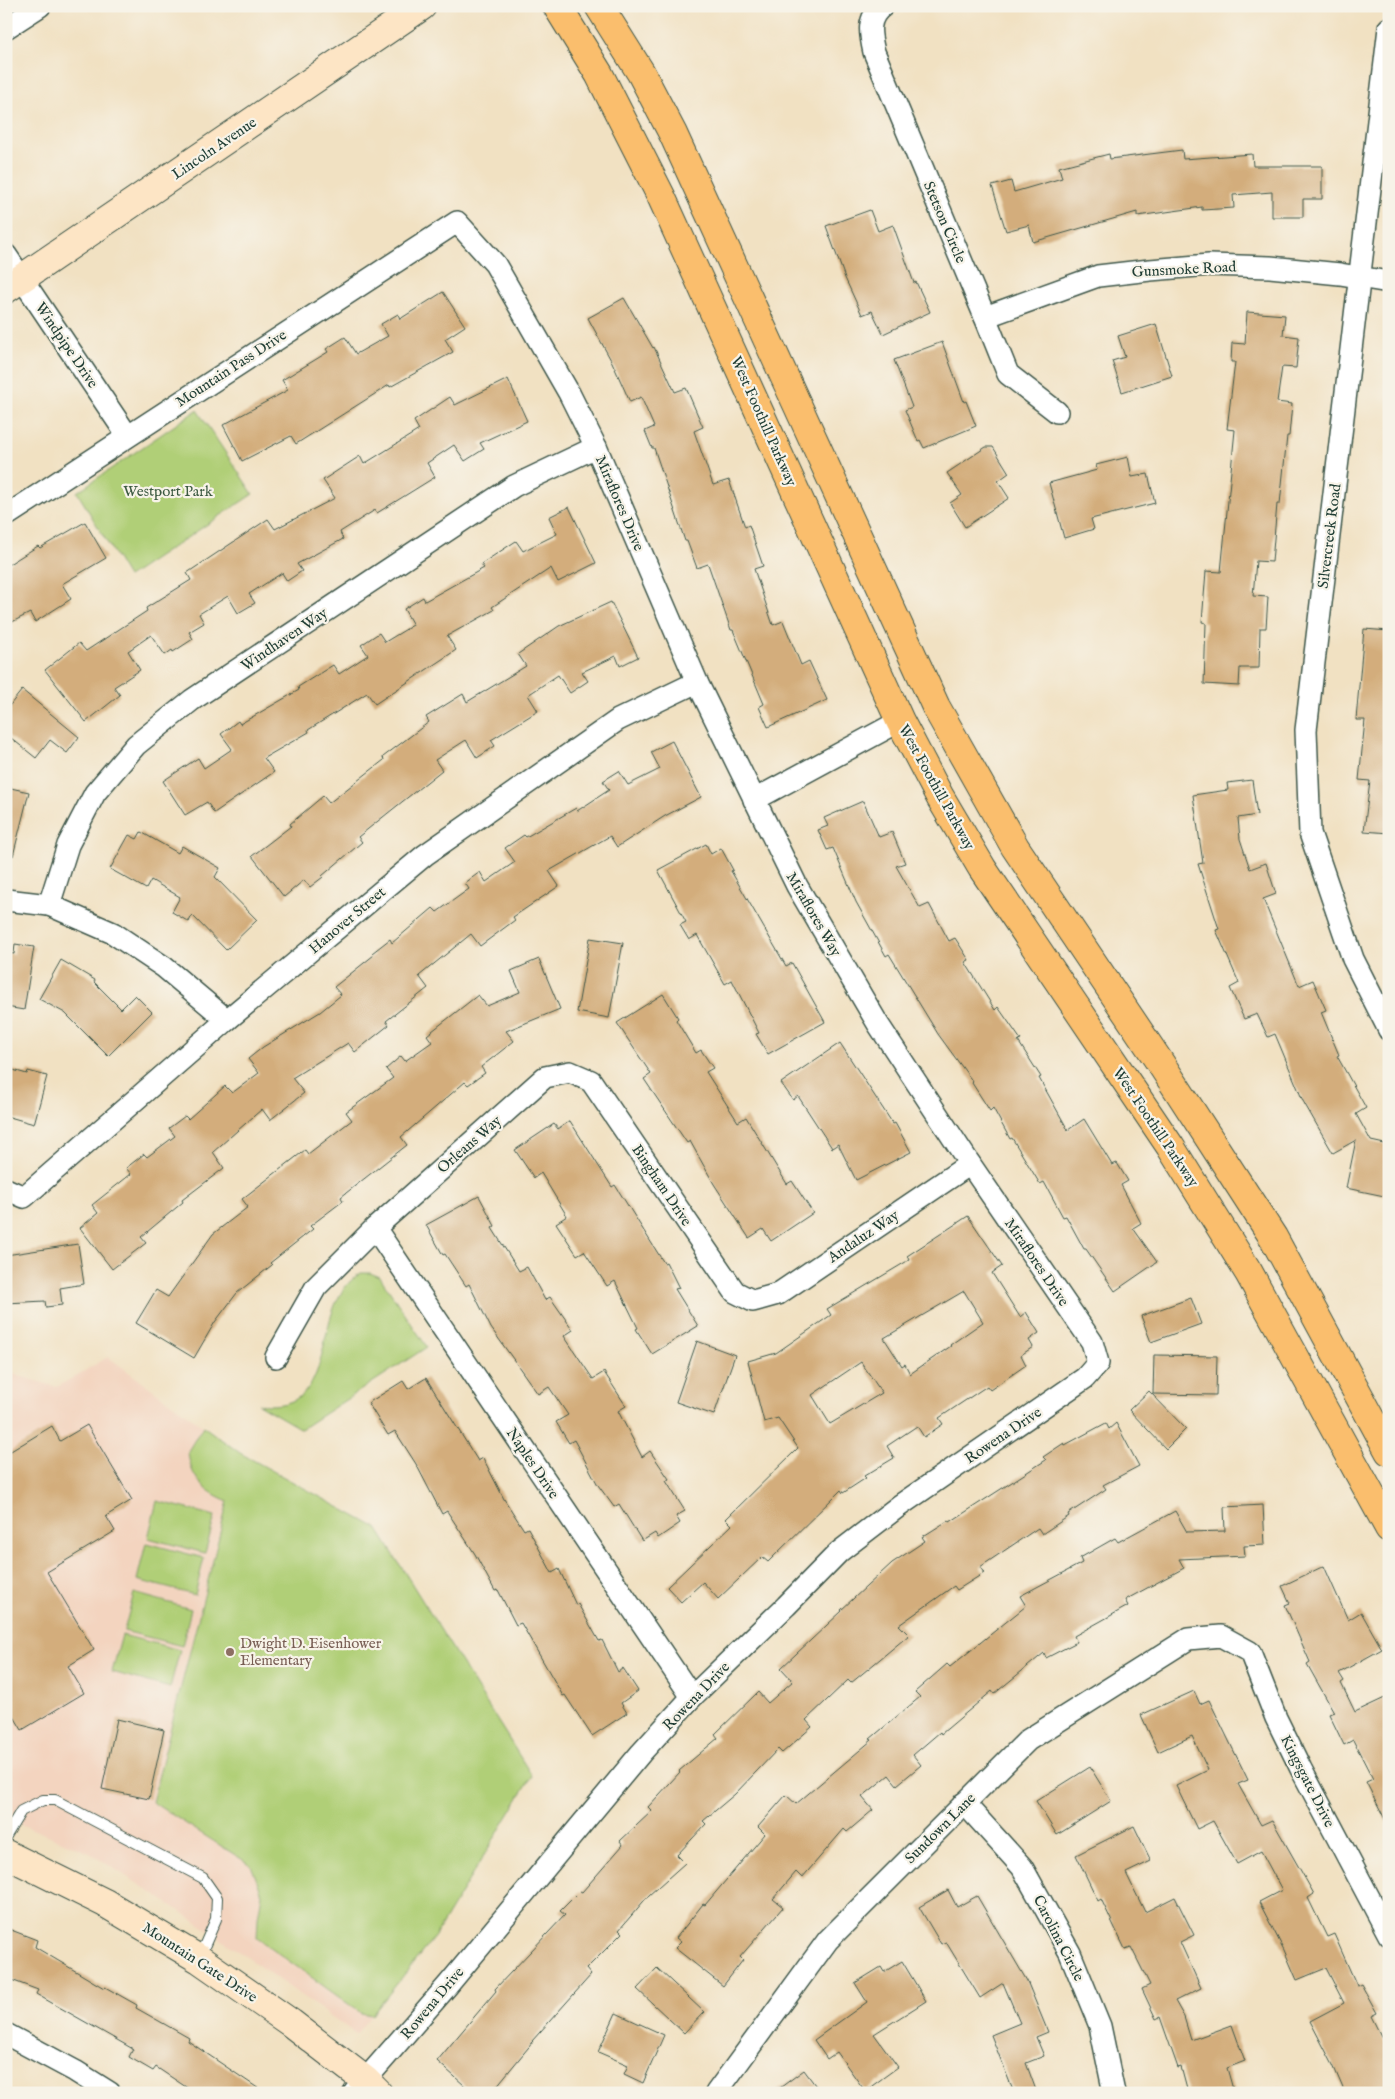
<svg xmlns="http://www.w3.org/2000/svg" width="1395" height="2099" font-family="'IM FELL English',serif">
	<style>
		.built { fill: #f3d4bf }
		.green { fill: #b0cf77; stroke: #688656 }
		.building { fill: #d3ad7b; fill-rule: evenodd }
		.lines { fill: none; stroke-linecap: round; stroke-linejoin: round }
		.lane-casing { stroke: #3e5649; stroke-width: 12 }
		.street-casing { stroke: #3e5649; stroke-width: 24 }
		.secondary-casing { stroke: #3e5649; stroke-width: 30 }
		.primary-casing { stroke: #3e5649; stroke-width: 30 }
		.lane { stroke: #fff; stroke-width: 10 }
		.street { stroke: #fff; stroke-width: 21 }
		.secondary { stroke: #fde5c5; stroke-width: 28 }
		.primary { stroke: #fabe6d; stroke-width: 28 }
		.education-dot { fill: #8d6e63; stroke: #f7f3e8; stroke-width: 2 }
		.labels { text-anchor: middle; stroke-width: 4.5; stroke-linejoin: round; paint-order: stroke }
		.street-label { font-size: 15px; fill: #1f3d34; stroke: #f7f3e8 }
		.park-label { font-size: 15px; fill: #3c5a41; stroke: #f7f3e8 }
		.education-label { font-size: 15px; fill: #785e54; stroke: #f7f3e8; text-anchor: start }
	</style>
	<rect width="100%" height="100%" fill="#f7f3e8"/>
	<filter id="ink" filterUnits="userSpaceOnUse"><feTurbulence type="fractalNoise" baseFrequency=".02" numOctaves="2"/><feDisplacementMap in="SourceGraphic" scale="10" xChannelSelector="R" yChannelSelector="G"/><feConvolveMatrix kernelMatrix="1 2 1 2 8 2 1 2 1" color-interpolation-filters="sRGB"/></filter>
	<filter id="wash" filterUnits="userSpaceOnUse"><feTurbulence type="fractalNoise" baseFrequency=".0096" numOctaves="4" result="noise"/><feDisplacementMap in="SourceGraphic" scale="20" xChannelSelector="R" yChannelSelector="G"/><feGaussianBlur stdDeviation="1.12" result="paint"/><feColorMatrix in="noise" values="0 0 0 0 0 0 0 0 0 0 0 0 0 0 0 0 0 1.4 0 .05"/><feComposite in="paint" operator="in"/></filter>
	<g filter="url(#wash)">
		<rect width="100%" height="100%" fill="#f1e1c2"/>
		<polygon class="built" points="108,1357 240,1453 377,1528 532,1776 435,1936 356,2034 191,1918 90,1853 6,1818 6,1372 57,1387"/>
		<g class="green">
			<polygon points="197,410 253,494 128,577 77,492"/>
			<path d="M361,1273h9l10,4 47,70 -126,82 -43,-25c89,12 46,-97 103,-131z"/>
			<path d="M203,1426l37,27 137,75 155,248 -97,160 -63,79 -11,-2 -104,-75 1,-20 4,-24 -11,-29 -99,-63 76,-301c-24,-10 -38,-23 -40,-50z"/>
			<polygon points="157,1501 215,1516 205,1553 148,1538"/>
			<polygon points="146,1543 204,1558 195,1595 137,1580"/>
			<polygon points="134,1593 191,1609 182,1646 124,1631"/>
			<polygon points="122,1635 180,1650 170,1688 112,1672"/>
		</g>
		<g id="blocks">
			<g class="building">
				<polygon points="1182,150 1183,159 1252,154 1253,166 1322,166 1322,199 1303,199 1303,217 1272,217 1272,192 1233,195 1234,208 1202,210 1202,207 1137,216 1137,212 1033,242 1029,225 1006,231 992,186 1011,181 1014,192 1062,178 1059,167 1109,154 1110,159"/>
				<polygon points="870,210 878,231 893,225 914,283 916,282 930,312 883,334 872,311 862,315 845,278 826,226"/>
				<polygon points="443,292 465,326 445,339 453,352 390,387 389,385 296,444 291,436 242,461 223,425 288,390 282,380 328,352 326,349 345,337 356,354 388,336 381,324 398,314 400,319"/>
				<polygon points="624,298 653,348 654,347 675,392 686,388 703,427 694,431 713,485 729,480 745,527 749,525 763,566 754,569 773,625 783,621 801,665 809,661 827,700 768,727 759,707 764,704 733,630 731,630 708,564 697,568 687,541 685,541 654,448 652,448 645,431 654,427 641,397 630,402 612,362 588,318"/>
				<polygon points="1247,312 1285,315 1283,335 1299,337 1296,368 1282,367 1277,402 1292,404 1289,436 1287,436 1280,504 1277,504 1272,562 1256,561 1253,596 1268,597 1266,628 1260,628 1259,668 1240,668 1239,686 1204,684 1206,623 1202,622 1206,571 1221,572 1235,430 1227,429 1235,362 1231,362 1232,343 1245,344"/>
				<polygon points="1156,324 1172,376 1122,392 1112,361 1125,357 1118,336"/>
				<polygon points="942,342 964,402 966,401 976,426 924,448 920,440 918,441 905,410 912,407 894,360"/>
				<polygon points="508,379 527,421 480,443 484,449 465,461 454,445 427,463 435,477 377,513 375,510 340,532 343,539 297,564 302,571 287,581 282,573 249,594 255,603 238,613 228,596 199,614 204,623 189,632 193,639 173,652 172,650 165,655 151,635 128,651 140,670 114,687 120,695 86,722 45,670 79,643 86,651 147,611 146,608 191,580 187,573 268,519 275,529 335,498 323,480 360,456 364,464 419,430 414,421 450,397 455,405"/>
				<polygon points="986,447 993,447 1009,473 998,481 1009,498 965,527 950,503 962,495 947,473"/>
				<polygon points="1128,457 1132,477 1148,474 1155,503 1091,519 1094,529 1064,538 1049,483 1097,470 1096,465"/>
				<polygon points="569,507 596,563 558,582 551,568 492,607 494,610 447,636 456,650 375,704 367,693 308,730 309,732 264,758 274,772 214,813 207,802 185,815 163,781 198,758 204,768 232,749 221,734 238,721 240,724 299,690 298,687 333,665 339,674 368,655 361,645 379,633 385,642 413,625 404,609 423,597 425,601 484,568 481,564 516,541 523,551 557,534 549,517"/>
				<polygon points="85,522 106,558 62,584 71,599 35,622 30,613 6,625 6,566 38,546 40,548"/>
				<polygon points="611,602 638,657 620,666 616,656 582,672 588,681 570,693 558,675 528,695 538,711 491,740 495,746 477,758 466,740 435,760 442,770 358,837 362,842 322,876 323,877 310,887 304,880 284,897 252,856 291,826 290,824 323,796 329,803 384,760 383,757 429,722 426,717 463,694 467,702 526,666 518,654 559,626"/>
				<polygon points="1364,629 1389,631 1389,833 1364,831 1370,781 1359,780 1365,720 1356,720"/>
				<polygon points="22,690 79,737 67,753 50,740 36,758 6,734 6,710"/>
				<polygon points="672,741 701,797 665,816 617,847 610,836 549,871 559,886 513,917 515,920 480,946 471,934 419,976 428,988 386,1021 389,1025 355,1052 348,1043 292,1078 304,1093 270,1120 262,1109 213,1152 224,1168 182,1200 183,1202 141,1237 146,1243 112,1269 80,1228 98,1213 92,1205 131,1174 126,1168 144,1154 147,1157 175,1136 169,1128 185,1116 188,1119 225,1086 232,1093 259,1073 248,1059 263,1047 320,1012 341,995 334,987 374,955 372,953 390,939 392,943 433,908 437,912 469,889 465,883 480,872 486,882 515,862 505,848 524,835 526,837 576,808 577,811 609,790 603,781 619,771 628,785 660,769 651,752"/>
				<polygon points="1252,780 1257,815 1238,818 1240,839 1250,869 1266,863 1276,894 1263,899 1299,986 1313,980 1326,1010 1321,1012 1339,1055 1337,1056 1366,1108 1356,1114 1371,1141 1389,1145 1389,1197 1346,1188 1356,1140 1333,1153 1303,1101 1275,1034 1268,1037 1257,1014 1244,1019 1230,988 1239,983 1216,930 1219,929 1198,864 1203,863 1193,795 1228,790 1227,783"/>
				<polygon points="6,787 29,792 13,856 6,855"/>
				<polygon points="863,801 879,837 892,832 905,863 896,866 920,908 929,904 949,941 955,938 969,960 965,962 995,1010 998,1007 1021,1040 1018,1041 1041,1077 1039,1078 1068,1130 1084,1119 1112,1165 1117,1163 1128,1181 1121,1185 1141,1223 1133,1228 1157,1262 1115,1291 1086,1249 1084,1249 1066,1216 1063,1217 1044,1182 1040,1184 1012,1138 1010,1139 993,1108 990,1111 972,1083 973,1082 938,1034 889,954 886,956 856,902 833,848 827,850 818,830 828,826 824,818"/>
				<polygon points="141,832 178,853 182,846 220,868 215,877 257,920 226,950 192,915 189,922 172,912 180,897 151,880 146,889 110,869 129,835 137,839"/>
				<polygon points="706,844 711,854 721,848 733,870 731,871 786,966 792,963 825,1022 768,1054 756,1034 759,1033 732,980 725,984 697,935 689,940 680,925 686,922 658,870"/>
				<polygon points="590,938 623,943 609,1018 577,1012"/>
				<polygon points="15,944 34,947 24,1010 6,1007 6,953 14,954"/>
				<polygon points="539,959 560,1009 506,1031 514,1041 481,1067 485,1073 468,1085 465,1082 401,1137 407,1145 341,1197 343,1201 310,1226 313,1229 270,1263 272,1265 237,1293 215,1322 194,1358 136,1323 156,1290 168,1297 213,1234 248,1207 242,1199 305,1150 308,1154 352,1120 346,1112 393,1078 386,1069 401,1056 405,1061 432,1042 427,1035 478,995 487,1006 520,992 511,971"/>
				<polygon points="61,960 95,980 94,982 121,1009 135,995 152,1012 108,1056 65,1013 39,999"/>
				<polygon points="663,994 678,1018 676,1020 696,1053 701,1050 713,1068 706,1072 738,1122 746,1117 787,1184 792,1181 813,1213 771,1241 763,1229 749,1238 714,1184 690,1141 687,1143 644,1079 651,1074 617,1023"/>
				<polygon points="840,1043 893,1124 895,1123 911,1152 856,1180 838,1144 832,1148 798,1096 793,1100 781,1083"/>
				<polygon points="6,1068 27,1074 28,1071 47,1076 34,1124 6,1116"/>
				<polygon points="570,1121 612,1187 615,1185 664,1263 666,1262 679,1288 675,1289 698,1326 652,1354 636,1329 638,1328 615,1281 607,1286 584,1251 577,1255 556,1223 567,1216 541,1173 534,1178 515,1150 554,1124 558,1129"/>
				<polygon points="479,1196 495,1226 492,1228 519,1271 527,1267 545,1300 550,1297 573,1330 564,1336 593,1379 604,1372 626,1406 618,1411 642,1457 650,1451 669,1479 666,1481 685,1511 676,1516 680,1523 658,1538 655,1533 642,1541 619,1504 614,1507 598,1485 574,1440 569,1443 556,1422 568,1415 549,1387 538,1394 491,1328 469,1284 466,1286 445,1254 443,1255 426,1225"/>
				<path d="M968,1216l34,50 -10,7 28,44 6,-5 13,21 -10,7 4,7 -12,8 5,10 -36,25 -3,-4 -48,32 4,6 -19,13 -7,-11 -30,20 7,12 -30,18 2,2 -23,15 -2,-3 -73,72 -6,-5 -44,42 -15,-17 -22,20 -14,-15 65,-62 -6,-6 72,-71 -20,-30 -14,4 -16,-61 28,-8 55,-38 -4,-6 82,-49 -2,-4zM964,1291l19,31 -33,23 1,1 -41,28 -5,-10 -3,2 -18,-28zM861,1362l21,31 -52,31 -18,-29z"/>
				<polygon points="78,1244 84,1284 60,1288 62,1305 46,1307 45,1301 6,1303 6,1255"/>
				<polygon points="1191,1298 1201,1324 1151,1342 1141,1316"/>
				<polygon points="697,1341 735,1355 714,1415 676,1402"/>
				<polygon points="1154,1355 1217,1356 1216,1395 1153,1394"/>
				<polygon points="426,1378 478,1461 483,1458 504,1499 524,1530 528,1528 552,1573 559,1569 576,1605 578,1604 599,1641 602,1640 618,1672 623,1668 638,1691 621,1703 627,1713 592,1736 565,1695 563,1696 521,1623 516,1625 498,1590 495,1591 475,1554 447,1511 442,1514 416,1464 395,1431 388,1435 368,1403 403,1381 408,1389"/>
				<polygon points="1149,1391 1186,1429 1166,1449 1129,1410"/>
				<polygon points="1106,1423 1109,1429 1116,1423 1139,1466 1103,1485 1106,1489 1068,1514 1069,1516 1042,1534 1038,1528 980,1567 984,1573 957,1590 954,1586 899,1625 909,1635 851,1683 848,1680 806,1720 812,1727 782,1753 778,1749 735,1794 703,1821 706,1824 677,1855 685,1863 649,1895 619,1930 622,1933 586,1969 591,1975 532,2041 533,2042 491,2093 473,2093 437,2061 496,1991 495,1989 565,1915 560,1911 580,1891 582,1892 623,1845 620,1841 652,1811 648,1807 680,1772 679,1771 718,1738 715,1734 758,1692 768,1703 793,1681 781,1668 842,1611 841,1610 892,1563 925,1541 922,1537 949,1520 950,1522 1046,1460 1043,1457 1064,1443 1065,1445"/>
				<polygon points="87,1425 132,1500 106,1516 115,1531 47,1572 94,1650 68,1666 84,1693 22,1730 6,1703 6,1454 52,1426 60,1441"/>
				<polygon points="1263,1505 1265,1545 1244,1546 1245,1556 1179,1559 1184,1568 1125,1600 1128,1606 1074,1636 1077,1642 1046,1658 1044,1653 994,1694 992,1691 941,1734 940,1732 913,1755 921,1765 897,1785 889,1775 862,1797 873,1810 847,1832 844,1829 802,1878 796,1872 773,1899 783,1907 740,1957 743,1960 723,1986 675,1948 681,1942 676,1938 703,1904 705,1905 765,1834 758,1827 786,1795 796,1804 872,1740 870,1739 920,1697 915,1692 947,1664 950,1667 1026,1606 1020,1596 1082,1563 1080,1558 1115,1538 1118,1542 1175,1511 1187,1532 1225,1531 1224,1507"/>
				<polygon points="1324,1566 1348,1620 1361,1612 1382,1649 1339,1673 1344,1681 1341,1683 1355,1712 1389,1696 1389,1827 1366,1782 1373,1779 1353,1740 1344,1745 1329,1714 1334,1712 1307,1664 1310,1662 1285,1605 1290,1603 1282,1586"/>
				<polygon points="1194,1691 1200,1704 1209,1700 1248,1780 1238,1784 1261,1825 1272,1820 1314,1894 1308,1898 1327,1937 1334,1934 1357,1986 1361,1984 1377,2013 1371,2016 1389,2052 1389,2089 1380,2093 1345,2093 1333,2065 1310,2021 1344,2003 1326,1968 1297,1980 1284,1950 1259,1902 1282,1890 1261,1851 1237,1864 1213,1821 1197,1829 1176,1786 1208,1770 1192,1736 1158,1752 1141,1715"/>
				<polygon points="117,1719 164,1730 149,1799 102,1789"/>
				<polygon points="1090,1767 1111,1801 1057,1835 1036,1801"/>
				<polygon points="1134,1826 1151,1861 1126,1873 1145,1912 1175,1897 1194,1935 1180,1942 1201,1988 1175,2001 1184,2017 1191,2040 1232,2025 1245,2061 1227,2068 1234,2093 1188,2093 1181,2067 1178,2068 1160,2017 1156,2019 1142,1989 1150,1985 1131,1947 1125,1949 1101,1899 1098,1901 1076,1855"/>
				<polygon points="948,1890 957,1907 977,1896 1027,1981 1048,2032 1036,2037 1044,2056 1026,2063 1037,2093 1014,2093 991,2035 1020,2023 1003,1983 980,1998 946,1942 941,1944 919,1907"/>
				<polygon points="6,1928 37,1940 35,1947 104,1988 105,1987 137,2005 136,2008 189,2038 188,2041 265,2093 195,2093 156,2067 153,2071 129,2057 133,2049 36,1994 38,1990 6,1978"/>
				<polygon points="902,1961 926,2001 874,2034 898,2067 865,2091 837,2052 827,2059 814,2040 867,2002 855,1983 881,1967 884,1972"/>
				<polygon points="657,1968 704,2012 684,2033 637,1989"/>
				<polygon points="616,2013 664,2035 643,2083 624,2074 628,2065 598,2052"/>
				<polygon points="804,2070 821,2093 773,2093"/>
			</g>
		</g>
	</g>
	<g filter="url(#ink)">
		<use href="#blocks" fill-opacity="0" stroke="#3e5649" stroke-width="1"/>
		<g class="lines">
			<defs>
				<polyline id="lane" points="6,1836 21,1811 43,1800 55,1800 203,1878 217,1898 216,1919 199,1958"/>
				<g id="street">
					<path d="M883,6c-17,12 -13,29 -9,46l111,265 23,57 49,38"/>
					<polyline points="6,28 40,6"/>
					<polyline points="1389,28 1306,730 1310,833 1353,959 1389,1030"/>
					<polyline points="6,255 127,435"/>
					<polyline points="985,317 1098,276 1150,270 1209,265 1270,267 1340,274 1389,282"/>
					<polyline points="6,516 457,222 495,264 569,393 596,447 697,682 797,886 878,1024 970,1164 1092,1342 1098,1363 1085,1378 899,1506 839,1552 786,1606 692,1697 641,1753 448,1985 354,2093"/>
					<polyline points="754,800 900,721"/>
					<polyline points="6,900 49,905 113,933 164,967 227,1020"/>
					<polyline points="49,905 68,845 95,793 136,745 192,700 514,486 596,447"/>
					<polyline points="6,1189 24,1197 227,1020 425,855 618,720 697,682"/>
					<polyline points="375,1228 692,1697"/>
					<polyline points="276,1357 316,1287 375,1228 545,1077 570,1072 591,1081 735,1292 753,1301 778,1294 970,1164"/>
					<polyline points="964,1803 1022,1867 1070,1953 1100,2026 1114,2093"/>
					<polyline points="6,2034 75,2071 110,2093"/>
					<polyline points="716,2093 828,1940 1028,1740 1188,1639 1221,1636 1250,1652 1276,1718 1301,1769 1389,1935"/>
				</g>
				<g id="secondary">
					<polyline points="6,289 422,6"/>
					<polyline points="6,1854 105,1903 199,1959 291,2023 365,2080 378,2093"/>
				</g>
				<g id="primary">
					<polyline points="557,6 599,74 661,196 900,721 940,797 982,868 1170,1146 1249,1273 1389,1528"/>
					<polyline points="599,6 641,73 673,134 936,707 1015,847 1161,1064 1273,1237 1389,1451"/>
				</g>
			</defs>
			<use href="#lane" class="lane-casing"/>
			<use href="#street" class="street-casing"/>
			<use href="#secondary" class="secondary-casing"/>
			<use href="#primary" class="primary-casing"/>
			<use href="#lane" class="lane"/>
			<use href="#street" class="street"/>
			<use href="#secondary" class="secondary"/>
			<use href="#primary" class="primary"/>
		</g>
	</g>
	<circle class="education-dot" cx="230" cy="1652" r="5"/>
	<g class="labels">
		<g class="street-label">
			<text transform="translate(214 148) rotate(-34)" y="5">Lincoln Avenue</text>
			<text transform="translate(945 222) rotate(67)" y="5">Stetson Circle</text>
			<text transform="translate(1184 269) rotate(-3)" y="5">Gunsmoke Road</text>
			<text transform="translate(67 345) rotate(56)" y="5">Windpipe Drive</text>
			<text transform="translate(231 368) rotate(-33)" y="5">Mountain Pass Drive</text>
			<text transform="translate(764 421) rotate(66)" y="5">West Foothill Parkway</text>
			<text transform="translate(620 503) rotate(67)" y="5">Miraflores Drive</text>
			<text transform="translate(1329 536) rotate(-83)" y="5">Silvercreek Road</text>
			<text transform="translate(284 639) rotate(-34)" y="5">Windhaven Way</text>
			<text transform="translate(937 787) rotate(61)" y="5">West Foothill Parkway</text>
			<text transform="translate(814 914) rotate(60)" y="5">Miraflores Way</text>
			<text transform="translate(347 920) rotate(-40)" y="5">Hanover Street</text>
			<text transform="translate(1156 1127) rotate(56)" y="5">West Foothill Parkway</text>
			<text transform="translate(469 1144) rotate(-41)" y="5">Orleans Way</text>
			<text transform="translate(662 1185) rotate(56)" y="5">Bingham Drive</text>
			<text transform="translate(863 1236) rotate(-34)" y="5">Andaluz Way</text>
			<text transform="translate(1037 1262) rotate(56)" y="5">Miraflores Drive</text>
			<text transform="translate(1003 1435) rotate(-34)" y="5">Rowena Drive</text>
			<text transform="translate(533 1463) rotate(56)" y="5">Naples Drive</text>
			<text transform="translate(696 1696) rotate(-46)" y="5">Rowena Drive</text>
			<text transform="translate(1308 1781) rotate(63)" y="5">Kingsgate Drive</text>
			<text transform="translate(940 1828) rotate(-45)" y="5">Sundown Lane</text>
			<text transform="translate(1059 1938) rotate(63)" y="5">Carolina Circle</text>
			<text transform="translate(200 1962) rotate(33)" y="5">Mountain Gate Drive</text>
			<text transform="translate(432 2003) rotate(-50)" y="5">Rowena Drive</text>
		</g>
		<g class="park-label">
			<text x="168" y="496">Westport Park</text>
		</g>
		<g class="education-label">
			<text x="240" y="1648">Dwight D. Eisenhower<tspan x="240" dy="17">Elementary</tspan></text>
		</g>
	</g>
	<rect width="1395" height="2099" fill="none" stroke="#f7f3e8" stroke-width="25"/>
</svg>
